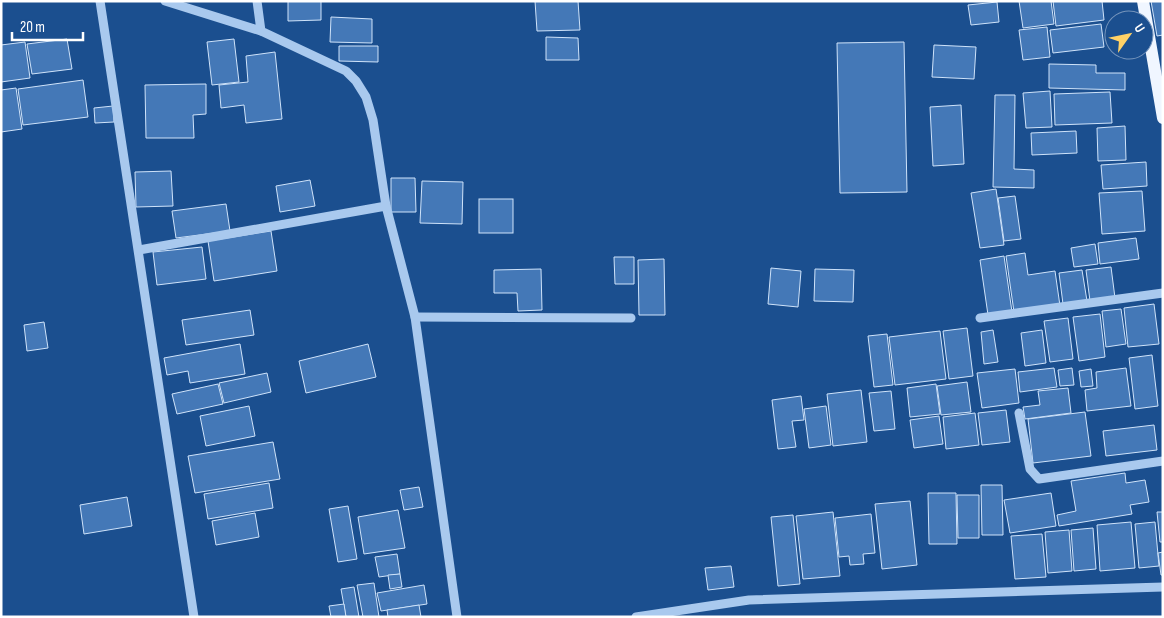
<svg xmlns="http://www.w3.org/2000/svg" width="1164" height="618" font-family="'Sofia Sans Condensed',sans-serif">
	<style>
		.building { fill: #4478b7; stroke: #cfe3fa }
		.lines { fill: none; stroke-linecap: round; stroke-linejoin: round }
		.minor { stroke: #a9c9ee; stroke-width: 9 }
		.major { stroke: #f0f6ff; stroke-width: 12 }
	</style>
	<rect width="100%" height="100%" fill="#1b4f8f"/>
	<g class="building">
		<polygon points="288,1 321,1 321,20 288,21"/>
		<polygon points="535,1 578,1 580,30 537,31"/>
		<polygon points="1019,1 1051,1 1054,24 1023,28"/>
		<polygon points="1053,1 1102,1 1104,20 1056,26"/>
		<polygon points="1151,1 1163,1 1163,35 1157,36"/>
		<polygon points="997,2 999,22 971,25 968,5"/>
		<polygon points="331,17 372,19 372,43 330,42"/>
		<polygon points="1101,24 1104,47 1053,53 1050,30"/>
		<polygon points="1047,27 1050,57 1023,60 1019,30"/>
		<polygon points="546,37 578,38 579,60 546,60"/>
		<polygon points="67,39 72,69 32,74 27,44"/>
		<polygon points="234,39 239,82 212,85 207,42"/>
		<polygon points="25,42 30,78 1,82 1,45"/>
		<polygon points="904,42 907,192 840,193 837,43"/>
		<polygon points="934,45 976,47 974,79 932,77"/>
		<polygon points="339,46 378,46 378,62 339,61"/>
		<polygon points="275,52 282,119 246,123 244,105 221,108 219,85 248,82 246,56"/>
		<polygon points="1049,64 1096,65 1096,73 1125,73 1125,90 1049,88"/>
		<polygon points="83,80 88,117 23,125 18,89"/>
		<polygon points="206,84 206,114 193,115 194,138 146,138 145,85"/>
		<polygon points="16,88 22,129 1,132 1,90"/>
		<polygon points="1050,91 1052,127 1026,128 1023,93"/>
		<polygon points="1110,92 1112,123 1055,125 1054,94"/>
		<polygon points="995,95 1015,95 1014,169 1034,170 1034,188 993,187"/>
		<polygon points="961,105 964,164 933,166 930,107"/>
		<polygon points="113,106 114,122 95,123 94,108"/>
		<polygon points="1125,126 1126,160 1098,161 1097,128"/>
		<polygon points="1076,131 1077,153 1032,155 1031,133"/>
		<polygon points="1146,162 1147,186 1103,189 1101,165"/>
		<polygon points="171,171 173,206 136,207 135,172"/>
		<polygon points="391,178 415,178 416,212 391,212"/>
		<polygon points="310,180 315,206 280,212 276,186"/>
		<polygon points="422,181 463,182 462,224 420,223"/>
		<polygon points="996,189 1004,245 980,248 971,193"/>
		<polygon points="1142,191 1145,231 1102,234 1099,193"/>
		<polygon points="1015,196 1021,239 1004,241 998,198"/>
		<rect x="479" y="199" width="34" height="34"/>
		<polygon points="226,204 230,231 176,238 172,211"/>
		<polygon points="271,231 277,271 214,281 208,241"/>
		<polygon points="1136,238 1139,259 1100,264 1098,243"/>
		<polygon points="1095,244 1098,264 1074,267 1071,248"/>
		<polygon points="202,247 206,279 157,285 153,252"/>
		<polygon points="1025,253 1028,275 1055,271 1060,306 1014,312 1006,256"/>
		<polygon points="1004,256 1012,312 988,315 980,260"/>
		<polygon points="614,257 634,257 634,284 615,284"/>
		<polygon points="664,259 665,315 639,315 638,260"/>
		<polygon points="1111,267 1115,298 1090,301 1086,270"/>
		<polygon points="771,268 801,271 798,307 768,304"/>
		<polygon points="541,269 542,310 518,311 517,293 494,293 494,270"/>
		<polygon points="815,269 854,270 853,302 814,301"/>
		<polygon points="1082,270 1087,301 1063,304 1059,273"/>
		<polygon points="1154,304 1159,344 1128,347 1124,308"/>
		<polygon points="1121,309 1126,344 1106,347 1102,311"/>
		<polygon points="250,310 254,335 186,345 182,320"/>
		<polygon points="1100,314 1105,357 1079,361 1073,317"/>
		<polygon points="1068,318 1073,359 1050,362 1044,321"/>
		<polygon points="44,322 48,348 27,351 24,325"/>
		<polygon points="967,328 973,376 949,379 943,331"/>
		<polygon points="993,330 998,362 984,364 981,332"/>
		<polygon points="1042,330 1046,363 1025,366 1021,333"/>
		<polygon points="940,331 946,379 895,385 889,337"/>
		<polygon points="887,334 893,385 874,387 868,336"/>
		<polygon points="240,344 245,374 190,383 188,371 167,375 164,358"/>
		<polygon points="368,344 376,377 306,393 299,361"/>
		<polygon points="1152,355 1158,406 1135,409 1129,358"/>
		<polygon points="1054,368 1057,387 1020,392 1018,372"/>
		<polygon points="1072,368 1074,385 1060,386 1058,370"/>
		<polygon points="1126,368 1131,406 1087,411 1085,390 1097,388 1096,372"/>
		<polygon points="1015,369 1019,403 982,408 977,373"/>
		<polygon points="1091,369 1093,386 1081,387 1079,371"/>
		<polygon points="267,373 271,392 224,403 219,383"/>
		<polygon points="967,382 971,412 941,415 937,386"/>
		<polygon points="218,384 223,404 177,414 172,394"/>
		<polygon points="936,384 940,414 910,417 907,388"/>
		<polygon points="1068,388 1071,413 1025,419 1023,407 1040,405 1038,391"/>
		<polygon points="861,390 867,442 833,446 827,394"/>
		<polygon points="891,391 895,429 874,431 869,393"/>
		<polygon points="801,396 804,420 792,421 796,447 778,449 772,400"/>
		<polygon points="249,406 255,436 206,446 200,416"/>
		<polygon points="826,406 831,445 809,448 804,409"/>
		<polygon points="1006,410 1010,442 982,445 978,413"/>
		<polygon points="1085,412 1091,456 1033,463 1028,419"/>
		<polygon points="975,413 979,445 946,449 943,417"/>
		<polygon points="939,416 943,444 914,448 910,420"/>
		<polygon points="1154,425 1157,450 1106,456 1103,431"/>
		<polygon points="273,442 280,479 195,493 188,456"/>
		<polygon points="1125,473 1126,483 1145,480 1149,502 1130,505 1132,514 1059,526 1057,515 1076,511 1071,481"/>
		<polygon points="269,483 273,508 208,519 204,494"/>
		<polygon points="981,485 1002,485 1003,535 982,535"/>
		<polygon points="419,487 423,507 404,510 400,490"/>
		<polygon points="928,493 956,493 957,544 929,544"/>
		<polygon points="1051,493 1056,526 1010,533 1004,500"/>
		<polygon points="957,495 979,495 979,538 958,538"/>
		<polygon points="127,497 132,526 84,534 80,505"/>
		<polygon points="910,501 917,565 882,569 875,504"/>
		<polygon points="348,506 357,559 338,562 329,509"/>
		<polygon points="398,510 405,548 364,554 358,517"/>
		<polygon points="833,512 840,576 803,579 796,516"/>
		<polygon points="1157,512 1163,512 1163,542 1160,542"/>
		<polygon points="255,513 259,537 216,545 212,521"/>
		<polygon points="871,514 875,553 863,554 864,564 850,565 849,556 839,557 835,518"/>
		<polygon points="793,515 800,584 778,586 771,517"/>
		<polygon points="1131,522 1135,568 1100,571 1097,525"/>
		<polygon points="1155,522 1159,566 1139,568 1135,524"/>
		<polygon points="1093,528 1096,569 1074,571 1071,530"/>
		<polygon points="1069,530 1072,571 1048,573 1045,532"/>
		<polygon points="1042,534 1046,577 1015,579 1011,536"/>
		<polygon points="1163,552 1163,575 1161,575 1158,553"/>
		<polygon points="397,554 400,574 379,577 375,557"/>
		<polygon points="731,566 734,587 708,590 705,568"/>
		<polygon points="400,574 402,587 390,589 388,575"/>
		<polygon points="374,583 379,617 363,617 357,585"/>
		<polygon points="424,585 427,604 381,611 377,593"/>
		<polygon points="354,587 359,617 346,617 341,589"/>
		<polygon points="344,604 346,617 331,617 329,606"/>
		<polygon points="419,605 421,617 388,617 387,610"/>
	</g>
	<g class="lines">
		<g class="minor">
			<polyline points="100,1 194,617"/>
			<polyline points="165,1 261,31"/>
			<polyline points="257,1 261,31 346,71 356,81 366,97 373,120 386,206 415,317 457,617"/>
			<polyline points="139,250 386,206"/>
			<polyline points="415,317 631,318"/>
			<polyline points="980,318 1163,293"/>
			<polyline points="1019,413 1030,469 1039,479 1163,461"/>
			<polyline points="636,617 749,600 1163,587"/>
		</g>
		<polyline class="major" points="1143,1 1163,118"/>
	</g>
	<rect width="1164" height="618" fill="none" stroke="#ffffff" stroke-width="5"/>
	<g transform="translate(1129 35) rotate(57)"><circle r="24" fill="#1b4f8f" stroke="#7695bc"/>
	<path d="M0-4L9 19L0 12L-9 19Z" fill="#ffd166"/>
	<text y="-8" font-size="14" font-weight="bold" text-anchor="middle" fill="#ffffff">U</text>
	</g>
	<path d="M12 32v8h71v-8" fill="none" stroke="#ffffff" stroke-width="2.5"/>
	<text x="20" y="32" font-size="15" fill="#ffffff" stroke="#1b4f8f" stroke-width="4" paint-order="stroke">20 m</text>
</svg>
